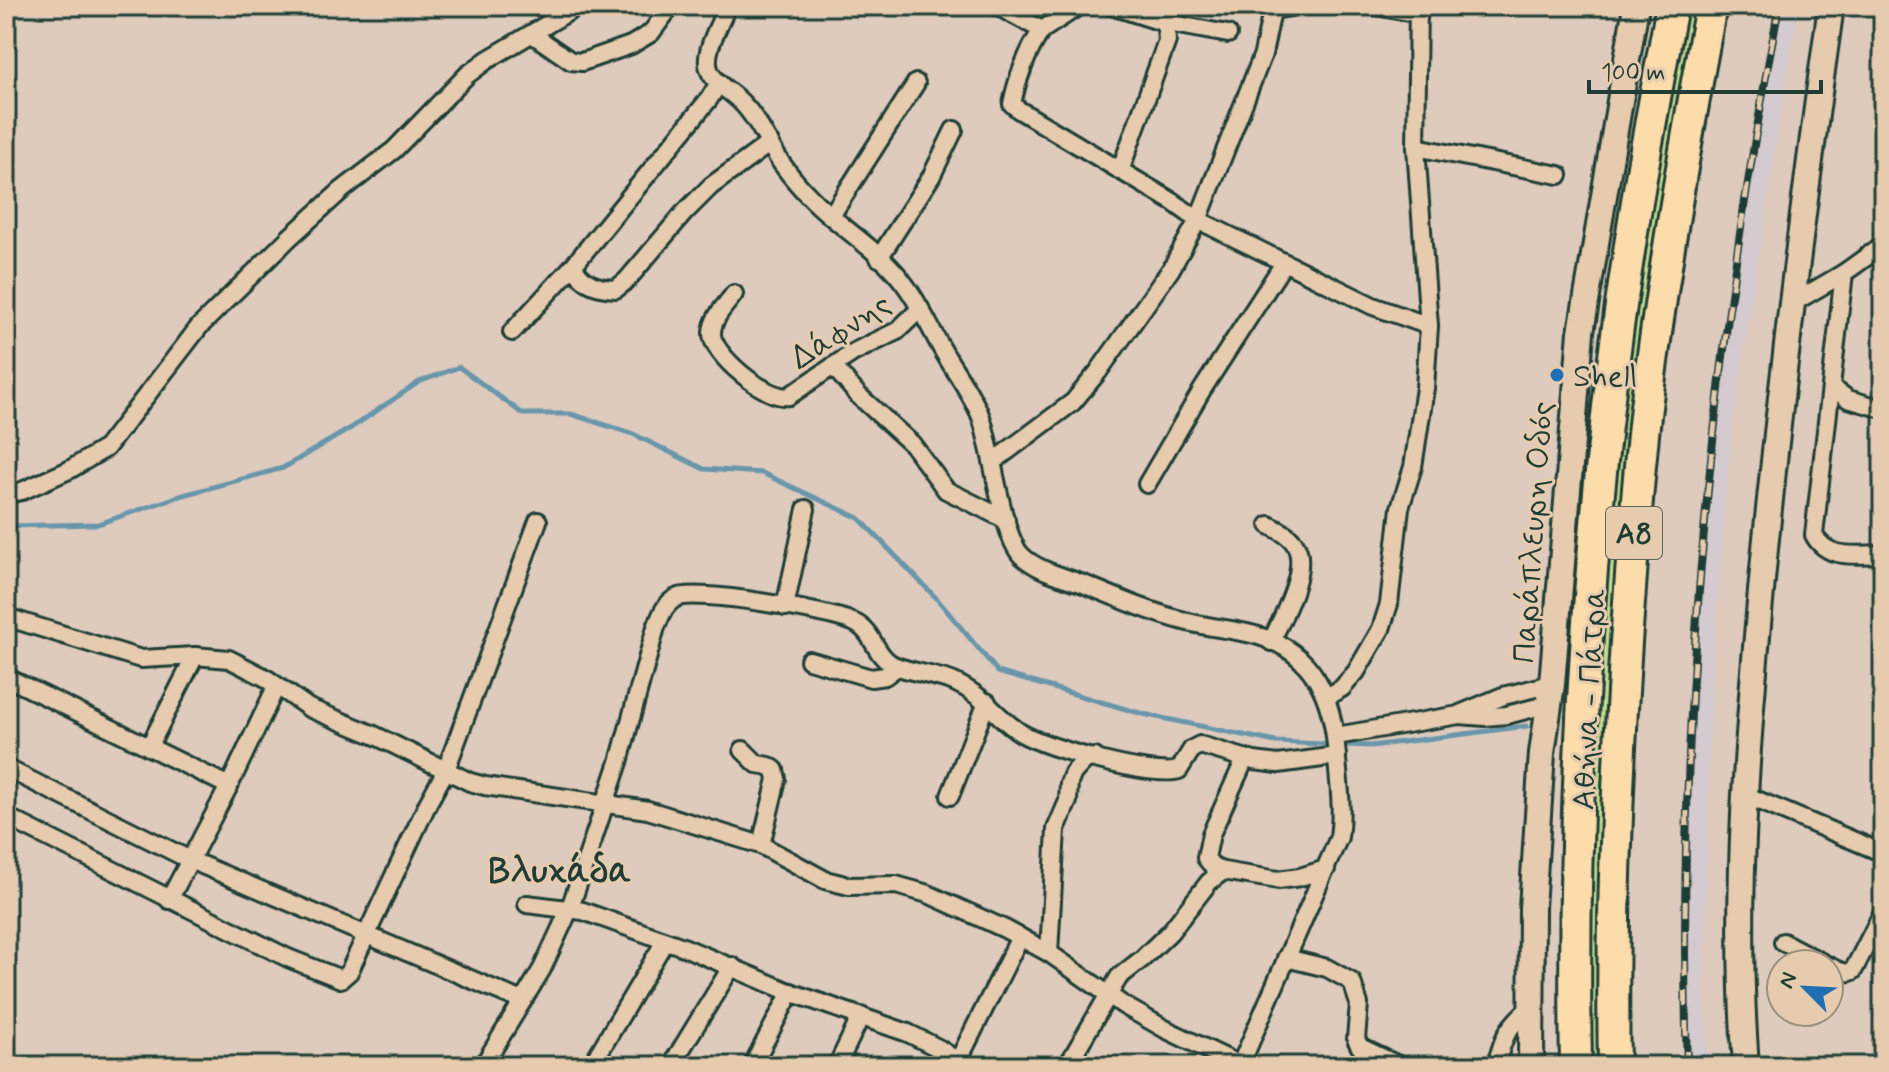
<svg xmlns="http://www.w3.org/2000/svg" width="1889" height="1072" font-family="Mynerve,sans-serif">
	<style>
		.built { fill: #d4cacf }
		.green { fill: #c6dc92; stroke: #728c63; stroke-width: 2 }
		.lines { fill: none; stroke-linecap: round; stroke-linejoin: round }
		.stream { stroke: #6996ab; stroke-width: 5 }
		.street-casing { stroke: #1f3d34; stroke-width: 22 }
		.secondary-casing { stroke: #1f3d34; stroke-width: 30 }
		.highway-casing { stroke: #1f3d34; stroke-width: 36 }
		.street { stroke: #e7cbae; stroke-width: 16 }
		.secondary { stroke: #e7cbae; stroke-width: 24 }
		.highway { stroke: #fddcac; stroke-width: 30 }
		.rail-casing { stroke: #1f3d34; stroke-width: 8 }
		.rail { stroke: #e7cbae; stroke-width: 5; stroke-dasharray: 15; stroke-linecap: butt }
		.poi-dot { fill: #1f6fb2; stroke: #e7cbae; stroke-width: 3 }
		.labels { text-anchor: middle; stroke-width: 6; stroke-linejoin: round; paint-order: stroke }
		.shield { fill: #e7cbae; stroke: #5b6859; stroke-width: 2 }
		.shield-label { font-size: 30px; font-weight: bold; fill: #1f3d34 }
		.street-label { font-size: 32px; fill: #1f3d34; stroke: #e7cbae }
		.poi-label { font-size: 32px; fill: #1f3d34; stroke: #e7cbae; text-anchor: start }
		.quarter-label { font-size: 36px; font-weight: bold; fill: #1f3d34; stroke: #e7cbae }
	</style>
	<rect width="100%" height="100%" fill="#decbbd"/>
	<filter id="ink" filterUnits="userSpaceOnUse"><feTurbulence type="fractalNoise" baseFrequency=".0125" numOctaves="2"/><feDisplacementMap in="SourceGraphic" scale="16" xChannelSelector="R" yChannelSelector="G"/><feConvolveMatrix kernelMatrix="1 2 1 2 8 2 1 2 1" color-interpolation-filters="sRGB"/></filter>
	<g filter="url(#ink)">
		<polygon class="built" points="1775,6 1799,6 1784,92 1731,435 1711,688 1704,985 1708,1066 1684,1066 1680,914 1684,765 1707,448 1730,265"/>
		<path class="green" d="M1688,6h8l-97,1060h-8c-1,-220 6,-441 33,-659 16,-134 40,-268 64,-401z"/>
		<g class="lines">
			<polyline class="stream" points="6,526 98,524 180,496 283,468 351,428 419,382 459,367 523,414 571,414 633,434 704,469 762,473 859,518 937,599 998,672 1143,714 1276,742 1371,746 1527,726"/>
			<defs>
				<g id="street">
					<path d="M727,6c-6,17 -24,45 -18,63 4,14 23,23 33,34 17,17 26,41 40,61 8,11 17,22 27,32 30,32 72,54 97,90 14,19 24,42 36,63 13,23 29,43 39,68 12,33 20,116 40,138 16,16 44,22 65,30 34,14 67,28 102,37 20,5 40,7 59,11 67,14 87,65 90,126 2,26 6,52 2,78l-99,229"/>
					<path d="M997,6l45,24c-14,20 -25,49 -30,74l7,6 154,92 25,18 175,86 56,20"/>
					<polyline points="1112,6 1162,22 1166,28 1167,41 1120,171"/>
					<polyline points="1376,6 1419,14"/>
					<polyline points="1273,10 1297,6"/>
					<polyline points="1162,22 1228,34"/>
					<polyline points="1042,30 1079,6"/>
					<polyline points="532,34 571,61 582,62 631,45 651,33 671,6"/>
					<path d="M719,83l-10,16 -136,167c11,18 23,22 43,23l11,-9 57,-67 27,-27 59,-43"/>
					<polyline points="1416,147 1559,175"/>
					<polyline points="831,216 916,83"/>
					<polyline points="879,258 931,177 954,130"/>
					<path d="M1844,273l-30,262c14,26 43,19 69,19"/>
					<path d="M734,294c-8,11 -21,23 -22,38 -2,22 56,69 77,64l65,-44 43,-21 23,-22"/>
					<polyline points="1791,304 1844,273 1883,245"/>
					<polyline points="512,332 573,266"/>
					<polyline points="833,366 858,395 912,444 946,490 1006,520"/>
					<polyline points="1831,387 1848,399 1883,409"/>
					<polyline points="994,461 1073,402 1098,372 1171,269 1198,220 1209,192 1263,54 1273,6"/>
					<polyline points="1147,484 1202,390 1284,263"/>
					<polyline points="6,494 22,491 69,470 106,448 199,327 290,237 342,190 394,150 467,75 487,60 578,6"/>
					<path d="M1269,525c9,5 20,9 26,19 15,24 -13,74 -24,98"/>
					<polyline points="785,607 806,509"/>
					<polyline points="6,617 141,659 195,656 229,659 266,678 309,708 374,735 470,782 485,786 648,810 761,845 825,880 849,886 896,885 928,894 1005,929 1049,953 1123,1005 1165,1029 1240,1065"/>
					<polyline points="809,660 871,678 885,676 897,667"/>
					<polyline points="6,677 229,786"/>
					<polyline points="1327,697 1342,688 1356,672 1381,629 1389,604 1400,508 1413,467 1425,388 1429,326 1416,147 1418,6"/>
					<polyline points="1460,714 1503,696 1552,684"/>
					<polyline points="1336,736 1459,715 1485,717 1507,715 1549,704"/>
					<polyline points="149,747 195,656"/>
					<polyline points="743,750 757,764 769,766 775,770 777,779 761,845"/>
					<polyline points="1245,759 1211,834 1206,858 1214,868 1223,871 1278,880 1300,877 1326,869"/>
					<polyline points="6,768 190,860 522,1001"/>
					<polyline points="1743,794 1883,853"/>
					<polyline points="950,796 987,702"/>
					<polyline points="6,820 15,821 288,958 341,979 349,972 428,803 446,770 538,521"/>
					<polyline points="169,900 229,786 276,687"/>
					<polyline points="527,904 583,911 686,948 787,991 908,1033 940,1049 965,1066"/>
					<polyline points="1783,942 1825,964"/>
					<polyline points="1049,953 1056,829 1068,801 1069,783 1073,773 1085,760 1095,757"/>
					<polyline points="1286,958 1327,968 1352,982 1359,1004 1356,1039 1360,1047 1400,1066"/>
					<path d="M1829,966c8,4 16,9 24,5l30,-59"/>
					<polyline points="958,1061 1020,937"/>
					<path d="M483,1066l59,-97 28,-61 49,-146 37,-135c5,-11 8,-23 20,-29 19,-10 157,14 179,25 18,8 19,30 35,40 11,8 48,12 64,19 31,14 42,35 67,51 25,15 132,45 158,37l13,-21 8,-4 54,16 24,3 59,-8"/>
					<polyline points="591,1066 665,941"/>
					<polyline points="671,1066 732,966"/>
					<polyline points="752,1066 791,992"/>
					<polyline points="837,1066 861,1016"/>
					<polyline points="1067,1066 1119,977 1142,959 1170,932 1209,882 1223,871"/>
					<path d="M1496,1066c7,-29 11,-39 35,-59"/>
				</g>
				<g id="secondary">
					<polyline points="1531,1066 1532,908 1542,753 1552,684 1581,332 1636,6"/>
					<path d="M1746,1066c-13,-172 2,-337 18,-507 18,-185 41,-369 67,-553"/>
				</g>
				<g id="highway">
					<path d="M1576,1066c-4,-219 7,-441 32,-659 15,-134 39,-268 64,-401"/>
					<path d="M1614,1066c-3,-141 3,-283 12,-424 6,-78 11,-157 20,-235 17,-134 40,-268 65,-401"/>
				</g>
			</defs>
			<use href="#street" class="street-casing"/>
			<use href="#secondary" class="secondary-casing"/>
			<use href="#highway" class="highway-casing"/>
			<use href="#street" class="street"/>
			<use href="#secondary" class="secondary"/>
			<use href="#highway" class="highway"/>
			<defs>
				<path id="rail" d="M1687,1066c-11,-355 25,-712 92,-1060"/>
			</defs>
			<use href="#rail" class="rail-casing"/>
			<use href="#rail" class="rail"/>
		</g>
	</g>
	<circle class="poi-dot" cx="1557" cy="375" r="8"/>
	<g class="labels">
		<rect class="shield" x="1606" y="507" width="56" height="52" rx="6"/>
		<g class="shield-label">
			<text x="1634" y="543">Α8</text>
		</g>
		<g class="street-label">
			<text transform="translate(840 330) rotate(-33)" y="11">Δάφνης</text>
			<text transform="translate(1532 532) rotate(-86)" y="11">Παράπλευρη Οδός</text>
			<text transform="translate(1588 699) rotate(-87)" y="11">Αθήνα - Πάτρα</text>
		</g>
		<g class="poi-label">
			<text x="1573" y="386">Shell</text>
		</g>
		<g class="quarter-label">
			<text x="560" y="882">Βλυχάδα</text>
		</g>
	</g>
	<rect width="1889" height="1072" fill="none" stroke="#e7cbae" stroke-width="32"/>
	<rect x="16" y="16" width="1857" height="1040" fill="none" stroke="#1f3d34" stroke-width="3" filter="url(#ink)"/>
	<g transform="translate(1805 988) rotate(294)"><circle r="38" fill="#e7cbae" stroke="#97927d" stroke-width="2"/>
	<path d="M0-6L14 30L0 20L-14 30Z" fill="#1f6fb2"/>
	<text y="-12" font-size="22" font-weight="bold" text-anchor="middle" fill="#1f3d34">N</text>
	</g>
	<path d="M1589 80v12h232v-12" fill="none" stroke="#1f3d34" stroke-width="4"/>
	<text x="1601" y="80" font-size="24" fill="#1f3d34" stroke="#e7cbae" stroke-width="6" paint-order="stroke">100 m</text>
</svg>
